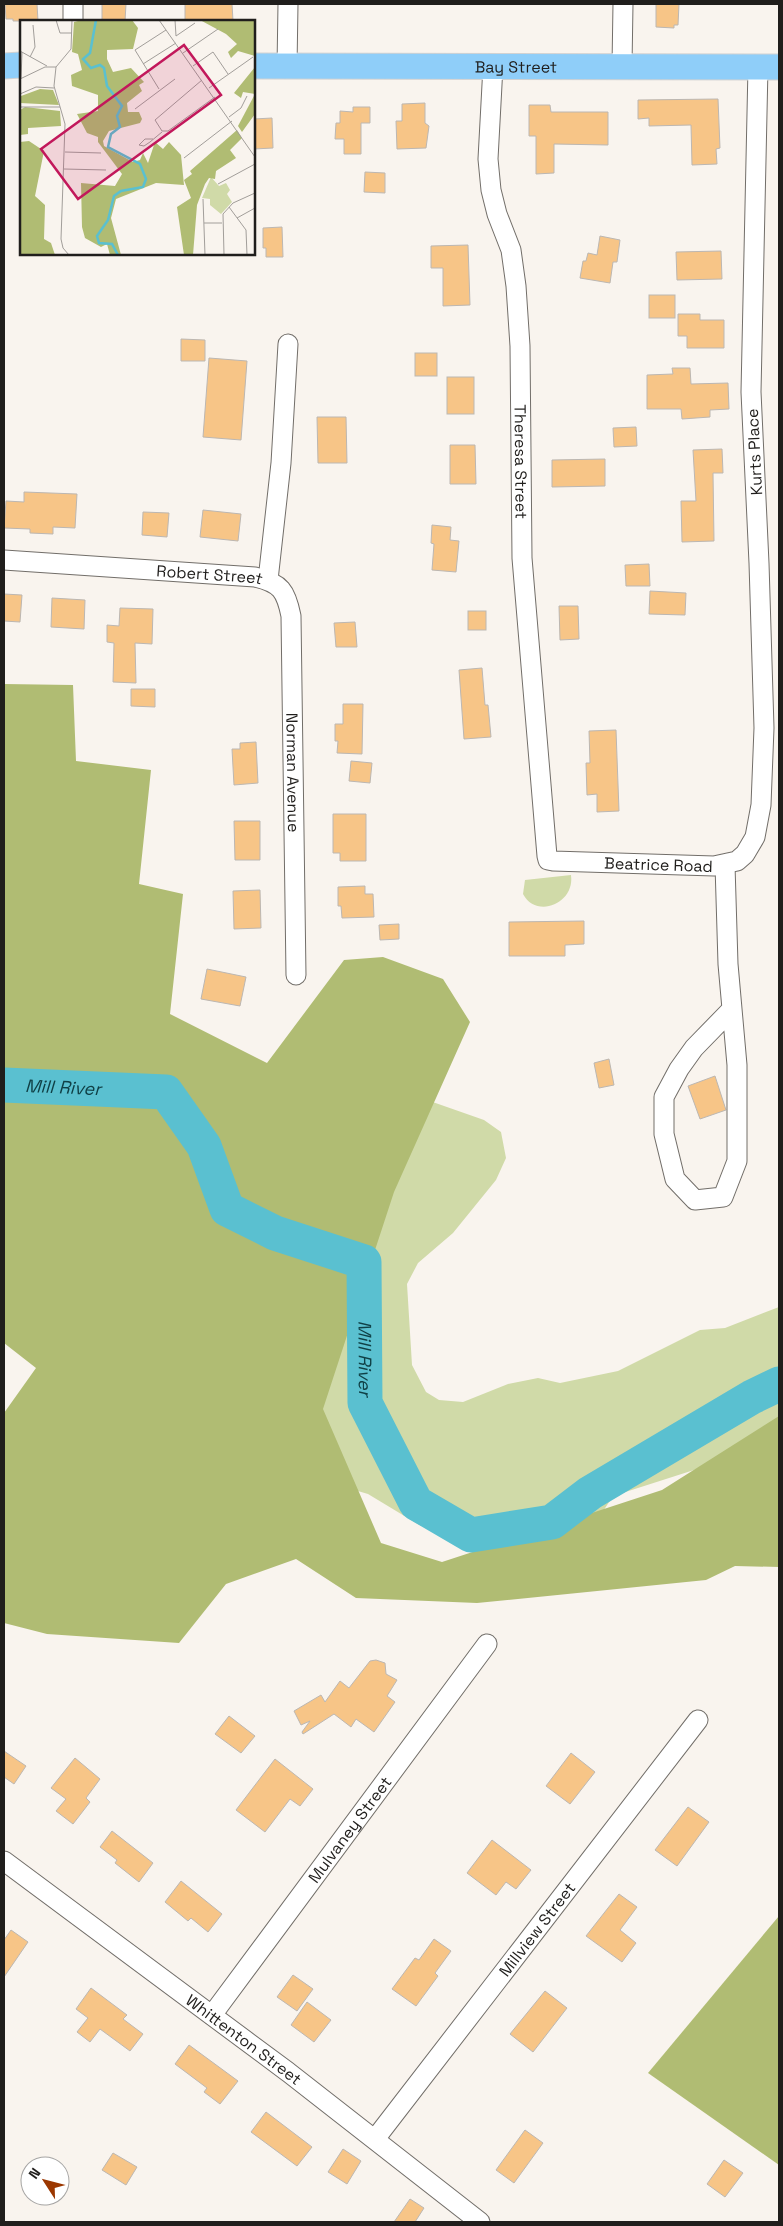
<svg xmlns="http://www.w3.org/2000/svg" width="783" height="2226" font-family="'Space Grotesk',sans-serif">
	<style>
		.green { fill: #d0daa8 }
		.forest { fill: #b0bc73 }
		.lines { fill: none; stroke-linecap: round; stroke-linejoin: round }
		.river { stroke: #5ac0d0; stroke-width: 35 }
		.building { fill: #f7c587; stroke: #bcb7b2 }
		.minor-casing { stroke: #726e69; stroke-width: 21 }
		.major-casing { stroke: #d2d2d2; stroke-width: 27 }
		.minor { stroke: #fff; stroke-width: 19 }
		.major { stroke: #8fcef9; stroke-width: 25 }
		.labels { text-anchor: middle; stroke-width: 4; stroke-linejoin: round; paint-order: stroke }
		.street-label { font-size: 16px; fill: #201e1c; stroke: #fff }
		.water-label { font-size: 18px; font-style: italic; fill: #104046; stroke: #fff }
		.inset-river { fill: none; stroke: #5ac0d0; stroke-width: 2.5 }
		.inset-road { fill: none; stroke: #a29e9a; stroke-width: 1 }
		.view { fill: #c2185b; fill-opacity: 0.15; stroke: #c2185b; stroke-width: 2.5 }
		.inset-edge { fill: none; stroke: #201e1c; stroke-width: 2.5 }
	</style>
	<rect width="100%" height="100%" fill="#f9f4ee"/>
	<g class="green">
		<path d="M571,875c4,29 -35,44 -48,19l2,-14z"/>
		<polygon points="4,904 271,1096 407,1093 484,1120 501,1132 506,1158 496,1180 453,1233 418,1263 407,1284 412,1365 426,1392 439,1400 463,1402 508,1384 538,1378 560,1383 618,1371 700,1330 725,1328 779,1307 779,1434 694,1470 613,1496 596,1522 541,1542 453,1526 421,1526 368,1494 341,1486"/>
	</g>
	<g class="forest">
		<polygon points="4,684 73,685 76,761 151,770 139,884 183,894 170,1014 267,1063 344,960 383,957 443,979 470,1022 394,1192 323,1409 381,1543 442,1562 662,1490 779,1416 779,1567 735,1566 706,1580 477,1603 356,1598 296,1559 226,1584 179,1643 47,1634 4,1623 4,1413 36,1368 4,1343"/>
		<polygon points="779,1916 779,2165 648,2073"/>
	</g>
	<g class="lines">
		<path class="river" id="s1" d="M4,1085l162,7 38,54 23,63 48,24 89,29 1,141 51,100 55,32 81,-13 38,-29 162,-96 27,-13"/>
	</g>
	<g class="building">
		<polygon points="5,4 37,4 38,21 13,21 13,19 6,19"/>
		<polygon points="102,4 126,4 125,21 102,21"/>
		<polygon points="185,4 232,4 233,21 185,21"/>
		<polygon points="656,4 679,4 678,25 674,25 674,28 656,27"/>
		<polygon points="718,99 720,148 716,149 717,164 692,165 691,125 649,126 649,118 638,119 638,100"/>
		<polygon points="425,103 425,123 429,126 426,148 397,149 396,121 402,121 402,104"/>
		<polygon points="529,105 550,105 551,112 608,112 608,145 554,144 554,173 536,174 536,136 529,136"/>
		<polygon points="353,107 370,107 370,123 361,123 361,154 344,154 344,139 335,139 336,123 340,123 340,111 353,112"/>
		<polygon points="272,118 273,148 254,149 254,119"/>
		<polygon points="365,172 385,173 385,193 364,192"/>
		<polygon points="282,227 283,257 266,257 266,248 263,248 263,228"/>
		<polygon points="600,236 620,240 617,262 613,262 610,283 580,278 583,261 586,261 588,253 597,255"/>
		<polygon points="468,245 470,305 443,306 443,268 431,268 431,246"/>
		<polygon points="721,251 722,279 677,280 676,252"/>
		<rect x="649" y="295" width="26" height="23"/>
		<polygon points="678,314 700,314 700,320 724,320 724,348 687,348 687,336 678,336"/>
		<polygon points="181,339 205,340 205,361 181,361"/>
		<rect x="415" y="353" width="22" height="23"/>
		<polygon points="209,358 247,361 241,440 203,437"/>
		<polygon points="672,368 690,368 691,384 728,383 729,409 710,410 710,417 682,419 681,409 647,409 647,375 673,374"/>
		<rect x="447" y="377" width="27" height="37"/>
		<polygon points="317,417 346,417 347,463 318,463"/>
		<polygon points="636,427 637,446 614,447 613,428"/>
		<polygon points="450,445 475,445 476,484 450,484"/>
		<polygon points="722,449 723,473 713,473 714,541 682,542 681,501 696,501 693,450"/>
		<polygon points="605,459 605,486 552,487 552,460"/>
		<polygon points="24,492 77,494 75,528 53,527 53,534 30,533 30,529 4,528 6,501 24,502"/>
		<polygon points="203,510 241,514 238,541 200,537"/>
		<polygon points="143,512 169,513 167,537 142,535"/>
		<polygon points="432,525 451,527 450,540 459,541 456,572 432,570 434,544 431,543"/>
		<polygon points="649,564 650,586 626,586 625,565"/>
		<polygon points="650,591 686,593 685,615 649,614"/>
		<polygon points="4,594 22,595 20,622 4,621"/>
		<polygon points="52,598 85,600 84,629 51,627"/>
		<polygon points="559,606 578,606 579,639 560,640"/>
		<polygon points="120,608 153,609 152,644 135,643 136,683 113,682 114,643 107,642 107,625 119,626"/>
		<rect x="468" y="611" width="18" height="19"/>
		<polygon points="355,622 357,647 336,647 334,623"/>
		<polygon points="482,668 485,705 488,705 491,737 464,739 459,670"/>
		<polygon points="131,689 155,689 155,707 131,706"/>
		<polygon points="343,704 363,704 362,754 337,753 338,741 335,741 335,724 343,724"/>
		<polygon points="616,730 619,811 597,812 597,794 587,795 586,763 590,763 589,731"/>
		<polygon points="256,742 258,783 234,785 232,749 240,749 240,743"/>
		<polygon points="351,761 372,763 370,783 349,781"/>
		<polygon points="333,814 366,814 366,861 340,861 340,853 333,853"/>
		<polygon points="234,821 260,821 260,860 235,860"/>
		<polygon points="365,886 365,894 373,894 374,917 342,918 341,906 338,906 338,887"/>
		<polygon points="260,890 261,928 234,929 233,891"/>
		<polygon points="584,921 584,944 565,945 565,956 509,956 509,922"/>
		<polygon points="399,924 399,939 380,940 379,925"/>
		<polygon points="207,969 246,977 240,1006 201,999"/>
		<polygon points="609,1059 614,1085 599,1088 594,1063"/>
		<polygon points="715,1076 726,1110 700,1119 688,1086"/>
		<polygon points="376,1660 385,1663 386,1674 397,1680 387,1696 395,1702 374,1732 356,1719 351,1727 334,1714 303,1734 302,1732 310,1721 301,1725 294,1711 321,1695 325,1702 340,1681 349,1688 370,1661"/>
		<polygon points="229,1716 255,1736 241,1753 215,1734"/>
		<polygon points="4,1751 26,1766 14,1784 4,1777"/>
		<polygon points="571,1753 595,1772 570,1804 546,1786"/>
		<polygon points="75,1758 100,1779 86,1798 90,1802 73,1824 56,1811 66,1799 51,1788"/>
		<polygon points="275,1759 313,1789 300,1806 290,1799 265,1832 236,1810"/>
		<polygon points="688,1807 709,1822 677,1866 655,1850"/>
		<polygon points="112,1831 153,1863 139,1882 115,1863 117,1860 100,1847"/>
		<polygon points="492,1840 531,1870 516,1889 506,1882 496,1895 467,1873"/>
		<polygon points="181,1881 222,1914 208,1932 191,1918 188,1921 165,1902"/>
		<polygon points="619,1894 637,1907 620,1930 636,1943 622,1962 586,1936"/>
		<polygon points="11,1930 28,1942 4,1977 4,1940"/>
		<polygon points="434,1939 451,1951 435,1973 438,1976 416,2006 392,1989 415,1958 419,1960"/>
		<polygon points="293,1975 313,1989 297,2011 277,1997"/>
		<polygon points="91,1988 127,2015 123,2019 143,2034 130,2051 100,2029 90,2042 77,2032 88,2018 76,2009"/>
		<polygon points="545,1991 567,2008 533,2052 510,2034"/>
		<polygon points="307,2002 331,2020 314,2042 291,2025"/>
		<polygon points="189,2045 238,2081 220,2104 204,2092 207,2088 175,2064"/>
		<polygon points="266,2112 312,2147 297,2166 251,2132"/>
		<polygon points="525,2130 543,2143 514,2183 496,2170"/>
		<polygon points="343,2149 361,2161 347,2184 328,2172"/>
		<polygon points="113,2153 137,2167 126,2185 102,2170"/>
		<polygon points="724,2160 743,2173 725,2197 707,2184"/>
		<polygon points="410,2199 424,2208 415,2222 394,2222"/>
	</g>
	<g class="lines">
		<defs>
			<g id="minor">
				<polyline points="73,21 73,4"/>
				<path id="s2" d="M493,66l-5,93 3,31 6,24 14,36 5,36 4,60 2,212 25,298 1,4 5,1 161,5 23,-5 8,-7 10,-17 6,-32 3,-77 -5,-165 -8,-171 7,-325"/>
				<polyline points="622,66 623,4"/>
				<polyline points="287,67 288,4"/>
				<path id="s3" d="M4,560l251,17c26,6 31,14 36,39l5,359"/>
				<polyline points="268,580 281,463 288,344"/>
				<polyline points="725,865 728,964 737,1065 737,1161 723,1197 695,1200 675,1179 664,1134 664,1097 679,1069 694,1048 732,1009"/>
				<path id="s4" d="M4,1861l284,211 192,150"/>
				<path id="s5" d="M212,2015l275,-371"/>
				<path id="s6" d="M375,2139l323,-419"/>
			</g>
			<g id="major">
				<polyline points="4,66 21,65"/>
				<path id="s7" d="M254,66l525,1"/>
			</g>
		</defs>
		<use href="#minor" class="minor-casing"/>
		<use href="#major" class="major-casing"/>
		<use href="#minor" class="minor"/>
		<use href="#major" class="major"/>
	</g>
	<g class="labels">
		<g class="street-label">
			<text dy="6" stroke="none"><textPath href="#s7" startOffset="262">Bay Street</textPath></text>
			<text transform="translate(754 452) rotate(-93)" y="6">Kurts Place</text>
			<text dy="6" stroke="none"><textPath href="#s2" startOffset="400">Theresa Street</textPath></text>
			<text dy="6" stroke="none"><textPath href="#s3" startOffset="206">Robert Street</textPath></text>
			<text dy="6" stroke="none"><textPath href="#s3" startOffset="466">Norman Avenue</textPath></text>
			<text dy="6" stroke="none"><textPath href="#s2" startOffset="910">Beatrice Road</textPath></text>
			<text dy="6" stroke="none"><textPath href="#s5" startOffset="231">Mulvaney Street</textPath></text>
			<text dy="6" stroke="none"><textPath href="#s6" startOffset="265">Millview Street</textPath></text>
			<text dy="6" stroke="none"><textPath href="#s4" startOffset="299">Whittenton Street</textPath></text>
		</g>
		<g class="water-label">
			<text dy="6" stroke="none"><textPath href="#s1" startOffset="59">Mill River</textPath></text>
			<text dy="6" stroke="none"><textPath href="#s1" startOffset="539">Mill River</textPath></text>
		</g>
	</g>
	<g transform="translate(20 20)">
		<rect width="235" height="235" fill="#f9f4ee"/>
		<path d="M191,157l8,9 7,-3 4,7 -3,4 5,8 -11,12 -11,-9v-6l-8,-1z" fill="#d0daa8"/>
		<path d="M62,0h50l6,8 -5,21 -26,1v9l6,13 18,-4 13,14 -5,3 3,6 -15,12 1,9h11l3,7 -2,4 -31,8 -6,10 1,5 29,16 7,-2 3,-7 5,10 7,-21 8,7 6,-7 12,13 3,30 -28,-2 -40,16 -5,19 10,37h-11l-3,-11 -6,3 -16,-9 -3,-11 -1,-44 34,3 7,-12 -24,-32v-5l-11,-4 -10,-19 21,-3v-16l-26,-9 -1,-11 11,-5 -4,-16 -6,-2 2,-30zM180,0h55v36l-17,-5 -7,7 -3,-6 9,-8 -11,-10zM235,47v27l-12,-2 -2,6 -7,-5zM20,69l13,1 6,15 -39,-2 1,-7zM235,74v20l-13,18 -4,-6zM5,87l35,4 1,15 -33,2v6l-8,1v-25zM217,110l5,8 -12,12 6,8 -20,13 -1,8 -6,-1 -4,6 -8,21 -4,50h-9l-7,-48 14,-9 -7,-18 8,-6 -2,-3zM9,121l15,10 -9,45 10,9 -1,34 7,4 4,12h-35v-113z" fill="#b0bc73"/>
		<path class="inset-river" d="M76,0l-6,33 -7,6 8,9 9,-3 4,3 3,18 15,20 -5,10 3,11 -9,7 -3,13 32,17 6,15 -3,8 -22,4 -7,5 -6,24 -11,16 2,7 13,1 6,11"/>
		<path class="inset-road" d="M36,0l4,13h12M139,0l96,137M155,0l1,16M156,16l19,-13M0,31l27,15M163,33l35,-24M10,37l5,-10 -2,-22M123,44l33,-21M173,46l20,-14 15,22M0,59l25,-12h11M1,59l1,-27M182,60l-47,40 7,11h6l47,-34M189,68l44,-31M139,69l-24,-39 31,-20M0,74l16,-7 18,1M0,87h40M115,89l40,-30M209,97l12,-9 6,-12M133,119h-8l-6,6 5,1 6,-4 12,-10M45,132l36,1M164,138l48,-37M44,149l42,1M198,164l37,-20M183,179l2,56M209,187l17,23 1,25M217,198l18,-10M184,203h18M49,235l-6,-7 -2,-9 4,-115 -11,-38 2,-19 15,-18 1,-29M204,235l-1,-41 10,-11 22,-10"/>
		<path class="view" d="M164,25l37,50 -143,104 -37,-50z"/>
		<rect width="235" height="235" class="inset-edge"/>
	</g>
	<rect width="783" height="2226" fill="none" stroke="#201e1c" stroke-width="10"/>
	<g transform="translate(45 2181) rotate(306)"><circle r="24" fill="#ffffff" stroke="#a6a5a4"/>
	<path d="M0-4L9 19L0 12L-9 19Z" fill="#9b3700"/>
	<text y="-8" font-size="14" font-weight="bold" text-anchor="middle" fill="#201e1c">N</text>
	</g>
</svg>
